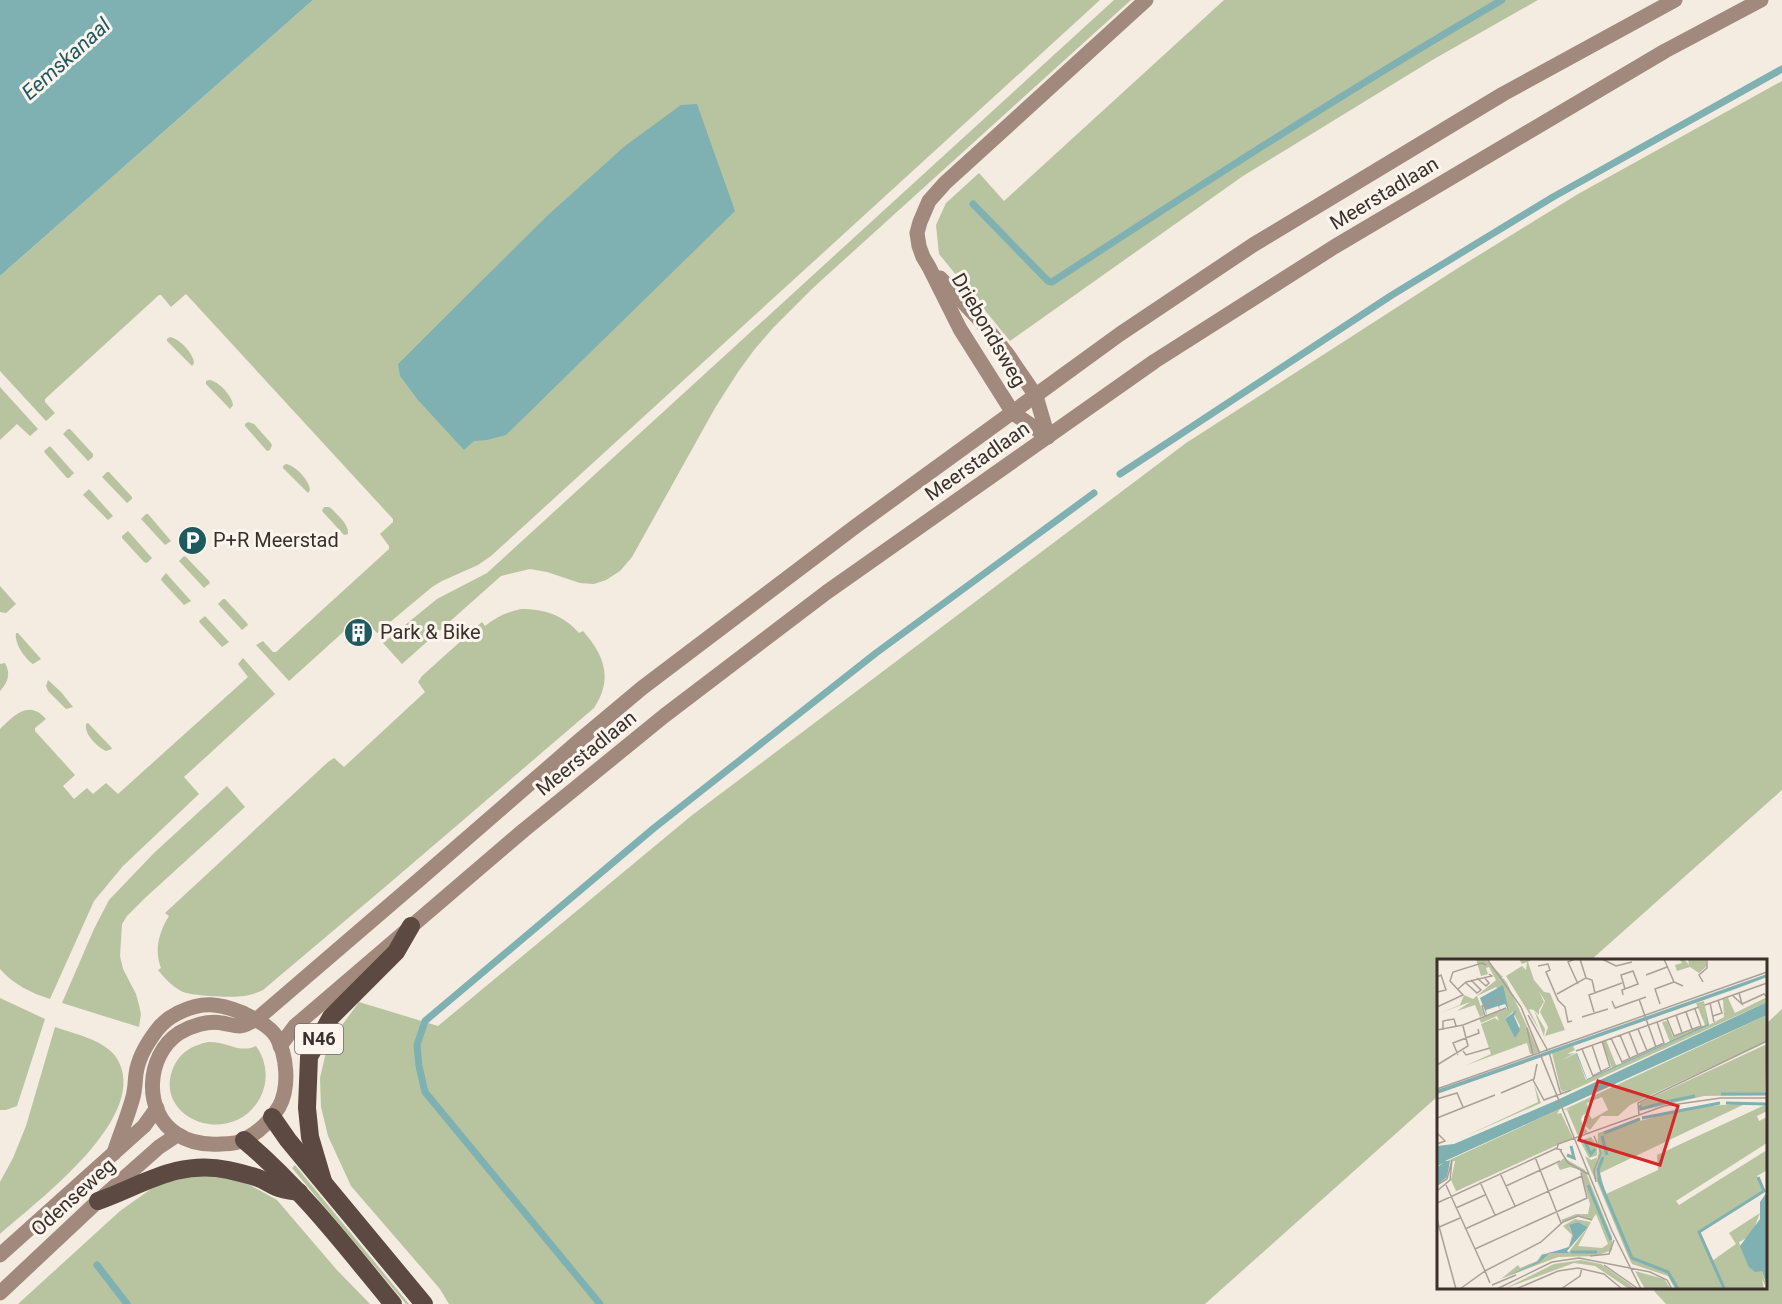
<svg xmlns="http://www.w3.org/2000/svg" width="1782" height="1304" font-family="Roboto,sans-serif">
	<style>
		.green { fill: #b8c4a0 }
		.water { fill: #7fb0b2 }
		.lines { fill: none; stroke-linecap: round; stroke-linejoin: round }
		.stream { stroke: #7fb0b2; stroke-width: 7 }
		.secondary { stroke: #a18a7d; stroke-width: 15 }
		.highway { stroke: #5c4a42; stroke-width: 18 }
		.labels { text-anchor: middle; stroke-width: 6; stroke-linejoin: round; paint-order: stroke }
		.shield { fill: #fbf5ee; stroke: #756b66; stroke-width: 1.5 }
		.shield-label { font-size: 18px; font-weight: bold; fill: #3b302b }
		.street-label { font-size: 20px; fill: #3b302b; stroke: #fbf5ee }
		.poi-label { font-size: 20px; fill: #3b302b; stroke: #fbf5ee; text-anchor: start }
		.water-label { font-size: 21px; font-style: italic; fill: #1f5a5e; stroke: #fbf5ee }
		.inset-river { fill: none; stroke: #7fb0b2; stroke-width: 3 }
		.inset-road { fill: none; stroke: #aaa098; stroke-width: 1.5 }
		.view { fill: #d62828; fill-opacity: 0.15; stroke: #d62828; stroke-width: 3 }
		.inset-edge { fill: none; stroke: #3b302b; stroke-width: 3 }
	</style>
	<rect width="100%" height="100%" fill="#f4ebe1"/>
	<g class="green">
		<polygon points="313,0 1100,0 491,556 478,565 442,581 432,587 377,633 361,616 289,681 256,645 263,641 273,652 276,652 389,549 389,546 380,534 393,522 393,519 186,294 171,307 161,295 159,295 45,399 45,402 55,413 46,421 0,371 0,276"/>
		<polygon points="1114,0 1131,0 814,287 773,328 754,350 738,372 715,408 632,557 620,571 606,580 594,584 580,583 547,572 530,569 501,576 402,664 383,643 437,599 487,573"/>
		<polygon points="1224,0 1538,0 1434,59 1243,176 1010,341 939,254 936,225 946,203 979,173 1004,201"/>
		<polygon points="1782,81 1782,790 1591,960 1438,960 1438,1096 1205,1304 449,1304 440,1289 351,1186 328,1136 321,1107 320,1078 326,1052 337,1032 359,1002 438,1026 691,816 1186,443 1458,268 1578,194"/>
		<path d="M170,337c10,2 23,16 24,26l-2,3 -25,-25v-2z"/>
		<path d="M209,380c10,1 23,16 24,25l-3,4 -24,-25v-3z"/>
		<polygon points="0,387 38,429 30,436 17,424 0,440"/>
		<polygon points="248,422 254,424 270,442 272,445 270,450 267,451 245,426 245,424"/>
		<polygon points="68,429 70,429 93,454 93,457 88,461 63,434"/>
		<polygon points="50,446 74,473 69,478 67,478 45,453 44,451"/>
		<path d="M286,464c10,2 23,16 24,26l-2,3 -25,-25v-2z"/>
		<polygon points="107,472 109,472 132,497 132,499 127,503 102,477"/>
		<polygon points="89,489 113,516 108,520 83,495"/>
		<path d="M324,507h5l3,2c6,7 17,15 16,25l-4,1 -22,-24z"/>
		<polygon points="146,514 148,514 171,541 165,545 141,519"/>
		<polygon points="128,531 152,558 147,563 144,562 122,538 122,536"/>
		<polygon points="184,556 186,557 209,581 210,583 204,588 179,561"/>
		<polygon points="166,573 191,601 184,605 161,580 161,579"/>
		<polygon points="0,586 16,604 6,613 0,612"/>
		<polygon points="223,599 225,599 247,623 248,625 242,630 218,604"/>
		<path d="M521,609c24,0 42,6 58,24l4,-2c22,25 30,48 11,77l-209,179 -122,103c-6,3 -12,5 -19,6 -11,2 -50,0 -61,-4 -10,-5 -18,-13 -25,-22l3,-2c-7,-18 -2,-36 8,-52l-4,-3 163,-151 6,-4 10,9 81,-75 -7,-10 4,-6 60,-54 3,4c11,-9 22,-14 36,-17z"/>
		<polygon points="205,616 229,642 222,647 200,623 199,621"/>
		<path d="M16,633h2l23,26 -8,5c-8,-5 -19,-21 -17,-31z"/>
		<path d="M243,658l32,36 -91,83 15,17 -76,72 -29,35 -44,98c-19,-6 -37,-15 -50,-30v-240c14,-13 28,-30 46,-10l-11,9v3l40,44 -12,11 11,13 13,-11 6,6 13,-11 12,11 130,-117 -10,-13z"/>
		<path d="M5,663c6,11 3,19 -5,28v-27z"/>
		<polygon points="48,680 61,692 73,707 66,709 48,691 46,686"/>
		<path d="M88,723l23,24 1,2 -6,2c-9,-4 -22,-17 -20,-27z"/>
		<polygon points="227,786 245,807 145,898 127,916 122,924 120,956 123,969 136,994 139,1005 141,1014 139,1027 62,1003 94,929 109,900 154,853"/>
		<polygon points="0,998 45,1019 17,1106 6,1110 0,1110"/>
		<polygon points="1782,1009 1782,1304 1666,1304 1654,1291 1658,1288 1766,1288 1766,1024"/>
		<path d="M55,1027c19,7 48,12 61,30 38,58 -79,144 -116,177v-52l13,-24 13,-32z"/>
		<path d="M208,1042c18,-1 32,12 48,4 11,15 13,35 4,52 -29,53 -112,19 -85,-34 7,-13 19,-19 33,-22z"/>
		<polygon points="295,1165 409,1304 406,1304 292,1168"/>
		<polygon points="209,1175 239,1179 277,1200 336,1269 370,1304 18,1304 120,1211 151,1189 159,1185 182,1178"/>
	</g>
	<g class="water">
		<polygon points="0,0 313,0 0,276"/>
		<polygon points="697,104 735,211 506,435 487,440 474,441 464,450 418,400 400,376 398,364 548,215 625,146 681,105"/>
	</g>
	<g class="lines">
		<g class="stream">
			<path d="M973,204l75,77 4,1c149,-97 297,-193 450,-282"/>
			<polyline points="1120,474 1392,295 1553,197 1782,69"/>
			<polyline points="97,1265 127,1304"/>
			<polyline points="600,1304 425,1092 419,1066 417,1045 425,1021 654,828 876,653 1094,493"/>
		</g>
		<g class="secondary">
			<polyline points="940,278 979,319 1008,355 1036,396 1048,437"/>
			<polyline points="1048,437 1013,413 960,329 929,267 923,257 919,246 917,233 920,222 929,201 945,183 1146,0"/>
			<polyline points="280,1046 295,1026 524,830 664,716 827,592 1155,361 1334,247 1665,51 1761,0"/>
			<path d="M114,1153c6,-19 14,-37 19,-56 2,-7 2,-15 3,-23 2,-16 11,-31 21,-44 6,-8 13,-13 21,-17 24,-12 40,-10 65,0 12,6 25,12 33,23 11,19 14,51 3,71 -8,13 -19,24 -32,31 -7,5 -18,6 -26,6 -15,1 -31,-1 -44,-10 -35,-22 -31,-79 2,-101 12,-7 29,-13 43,-10 6,1 12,3 18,3 5,0 12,-5 17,-7l163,-140 160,-139 62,-52 214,-162 264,-192 133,-89 250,-151 172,-94"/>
			<polyline points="0,1255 144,1126 157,1108"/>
			<polyline points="0,1293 98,1201 159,1147 177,1135"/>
		</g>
		<g class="highway">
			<polyline points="272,1117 288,1140 424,1304"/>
			<path d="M244,1140c57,48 102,107 149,164"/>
			<polyline points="323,1181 310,1137 307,1108 309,1057 331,1017 396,952 411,926"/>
			<path d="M98,1201c45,-16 80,-42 130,-31 9,2 18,4 27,7 8,2 14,7 21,10 7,3 16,4 23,5"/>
		</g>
	</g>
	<defs>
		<symbol id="parking-disc" viewBox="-11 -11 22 22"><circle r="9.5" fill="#1f5a5e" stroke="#fbf5ee"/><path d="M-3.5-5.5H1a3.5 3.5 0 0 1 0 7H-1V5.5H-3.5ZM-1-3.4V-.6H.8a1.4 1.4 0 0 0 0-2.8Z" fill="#fff"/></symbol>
		<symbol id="building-disc" viewBox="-11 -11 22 22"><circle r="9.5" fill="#1f5a5e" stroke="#fbf5ee"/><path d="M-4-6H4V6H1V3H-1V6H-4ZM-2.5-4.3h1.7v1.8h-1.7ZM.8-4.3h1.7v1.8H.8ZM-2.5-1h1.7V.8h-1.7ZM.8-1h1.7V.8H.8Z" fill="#fff"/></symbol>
	</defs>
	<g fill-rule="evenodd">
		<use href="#parking-disc" x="176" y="524" width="33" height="33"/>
		<use href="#building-disc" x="342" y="616" width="33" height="33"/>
	</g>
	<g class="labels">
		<rect class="shield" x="295" y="1024" width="48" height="30" rx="4.5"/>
		<g class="shield-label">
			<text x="319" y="1045">N46</text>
		</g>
		<g class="street-label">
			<text transform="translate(1384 193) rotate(-31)" y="7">Meerstadlaan</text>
			<text transform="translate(989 330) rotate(60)" y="7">Driebondsweg</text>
			<text transform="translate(977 461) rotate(-35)" y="7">Meerstadlaan</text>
			<text transform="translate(586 753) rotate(-39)" y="7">Meerstadlaan</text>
			<text transform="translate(73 1197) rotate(-42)" y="7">Odenseweg</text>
		</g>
		<g class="poi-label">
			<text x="213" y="547">P+R Meerstad</text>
			<text x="380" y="639">Park &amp; Bike</text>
		</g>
		<g class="water-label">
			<text transform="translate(66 59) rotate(-42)" y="7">Eemskanaal</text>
		</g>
	</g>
	<g transform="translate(1437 959)">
		<rect width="330" height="330" fill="#f4ebe1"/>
		<path d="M39,0h9l18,18 -5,4 5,-3 4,5 32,69 -9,2 -3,-11 -60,22 24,-11 -10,-30 14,-6 4,3 -2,-5 -16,7 -2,-5 29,-10 -4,-13 -8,-8 -19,9 7,19 -4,2 -5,-12 -18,6 13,-9 -33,12 23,-9 4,-10 9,4 23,-19 -7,-13 -3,1 2,6 -7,2zM76,53l7,14 -5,11 -10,-18zM82,0h14l-5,3 6,18 10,12 6,1 15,37 -20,6 3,-9 -8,-15 5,-11 -6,-10 5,11 -5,8v5l-5,-5 11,19 -1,7 2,6 -12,-32 -5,-1 11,22 -34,-55 16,-10 4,4 1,-8 -5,2zM242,0h5l5,6 -1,-6h18l1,7 -8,7 -9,-6 -13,4 -2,-6 7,-2zM330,38v5l-205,93 10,-6 -11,3 2,-3 -2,2 -9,-38 21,-7 2,4 -8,4 8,-1 -13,7 14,-6 10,26 26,-12 -10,-26 4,-2 10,25 5,-1 49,-22 -8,-20 5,-1 6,16 32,-12 -9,-22 8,-2 5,24 15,-8 -1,-18 5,-1 7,15zM330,56v26l-137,64 -12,11h-17l-11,14 -6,-5v-9l5,-2 3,5 16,-9 -6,-13 -15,6 2,9 -6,3 -2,4 2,7 5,6 -10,4 -11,-26 4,-1 -8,1zM330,85l-2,51 -61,1 -65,15 1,-8zM97,125l7,19 -75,33 72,-34zM310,144l-147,70 6,21 52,-24 -1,-15 110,-51v7l-10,5 2,5 8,-4v26l-91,58 3,4 88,-55v20l-10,6 6,15 -65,41 14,29 24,-17 -7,-11 31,-20 -9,23 -12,6 9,24 14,5 5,18 -5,-10 2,10h-89l-7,-13 -36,-12 -4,-8 -32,-77 2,-46 88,-25zM123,150l-3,5 4,-1 12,25 -123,56 6,-3 -5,-11 4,-19 -10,1zM154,178l8,11 -4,32 -10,-24 6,4 5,-2 2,-3 -9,3 -9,-17zM127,199l21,12 27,67v13l-16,6 -38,1 -57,22 17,-14 2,3 17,-7 5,-7 18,-2 9,-6 3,-11 -9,-9 12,-7 16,3 -13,24 24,2 6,-4 -12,-30 -4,6 -12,-4 -17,6 -2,-2 15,-6h12l2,-10 -10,-34 -10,-3 -10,3 -3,-6zM141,263l10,5 -20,26h-18l-11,10 -18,7 17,-9 4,-6 9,-3h9l10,-6 3,-10 -4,-10zM144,301l20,4 35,25h-7l-34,-23 -21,-3 -70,26 50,-25zM198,312l29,8 7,10h-26z" fill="#b8c4a0" fill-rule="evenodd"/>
		<path d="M330,15v3l-29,11 -301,106v-4zM66,26l6,27 -4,-8 -6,2 1,4 -2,-4 -12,4 1,6 -7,-18zM330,43v13l-322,146h5l-3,16 -10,8v-18l7,-4 -7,3v-20l17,-2 101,-43zM268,49l4,17 -122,55 -11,-26 -14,6 15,-7 10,26 121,-55zM80,51l-3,6 6,14 -5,8 -10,-19zM330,233v94l-5,-15 -7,1 -7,-6 -8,-20 20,-27v-17zM141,263l10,5 -21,24 2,2h-19l-11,10 -31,13 30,-15 4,-6 27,-8 4,-11 -4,-11z" fill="#7fb0b2"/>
		<path class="inset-river" d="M284,135h46M233,142l25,-5M289,144l41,1M203,146l1,4 28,-8M205,159l78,-15M167,174l36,-14M165,177l5,19M147,181l7,14 4,-5M130,196l7,3 -3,-12M166,198l-5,13 2,12 32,76 36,14 10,17M151,226l23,55M134,293h26M287,329l-25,-56 65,-41 -6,-14"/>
		<path class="inset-road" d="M50,0l34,48 91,224 29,58M138,0l-7,3 10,22M165,0l14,7 16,-4M227,0l10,23 9,4M101,7l10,-2 2,6 -4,2 12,28 7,7 3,15 4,-1M209,16l21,-8M0,18l4,-2 5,15 -9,2M40,19l9,8 3,-3 -5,-6M149,19l6,2 3,13M266,23l-4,-7 8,-7v-9M29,24l11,10 4,-3 -10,-10M21,30l8,-7 26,-6 -3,-2M120,35l29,-16 -6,-19M186,36l-1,-5 16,-6 -5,-13 -12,4 4,14M296,37l9,8 -3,-11M202,40l17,48M175,42l3,7 31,-11M273,44l4,19M223,45l-5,-15 19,-7M305,45l22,-10 3,3M268,46l62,-22M0,48l26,-12 -13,-14 3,-9 29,-9 4,2M157,53l-5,-17 33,-12M249,53l6,17M91,56l20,36M239,56l6,18M48,57l-3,-10 21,-8M276,57l9,-3 -4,-13M145,58l26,-8M230,60l7,17 27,-10 -6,-17M90,69l6,27M201,70l9,22M0,71l26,-5 43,-17M6,71v-9l5,-1 6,-1 2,7M192,73l9,23M183,76l10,24M174,79l11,24 42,-19 -7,-21M155,86l9,27M145,90l11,27 17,-9 -8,-26M26,92l3,4 24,-7M139,92l123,-44M112,93l12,43M21,96l-5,-12 26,-10 -1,-4M0,106l31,-19 -5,-20M96,121l11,20 27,-10M0,130l330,-117M64,134l33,-14 3,-15M0,140l20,-6 6,14M202,156l-1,-12 129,-62M0,159l58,-23M0,174l8,8 -8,3M157,177l7,17 -7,17 2,12M123,191l8,13 20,11M125,191l-5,-1 1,-5 106,-38 57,-8h46M98,198l26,66M63,214l15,33M43,223l15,33M0,226l10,-6 5,-19M9,226l39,86 56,-29 22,-20 15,-6 14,4M69,227l54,-25M0,232l13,-11 2,-20M0,244l120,-55M19,249l29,-13M0,260l19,70M0,269l23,-10M28,270l117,-53M38,290l112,-51 -6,-25M153,297l19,-2 5,-14M167,306l33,23M55,326l24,-10M23,330l25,-18 5,12M60,330l55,-27 27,-4 71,14 17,8 5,9M79,330l42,-18 20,-3 26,6 18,15M124,330l19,-13 2,-8"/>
		<path class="view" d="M161,122l80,25 -18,59 -81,-25z"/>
		<rect width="330" height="330" class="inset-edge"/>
	</g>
</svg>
